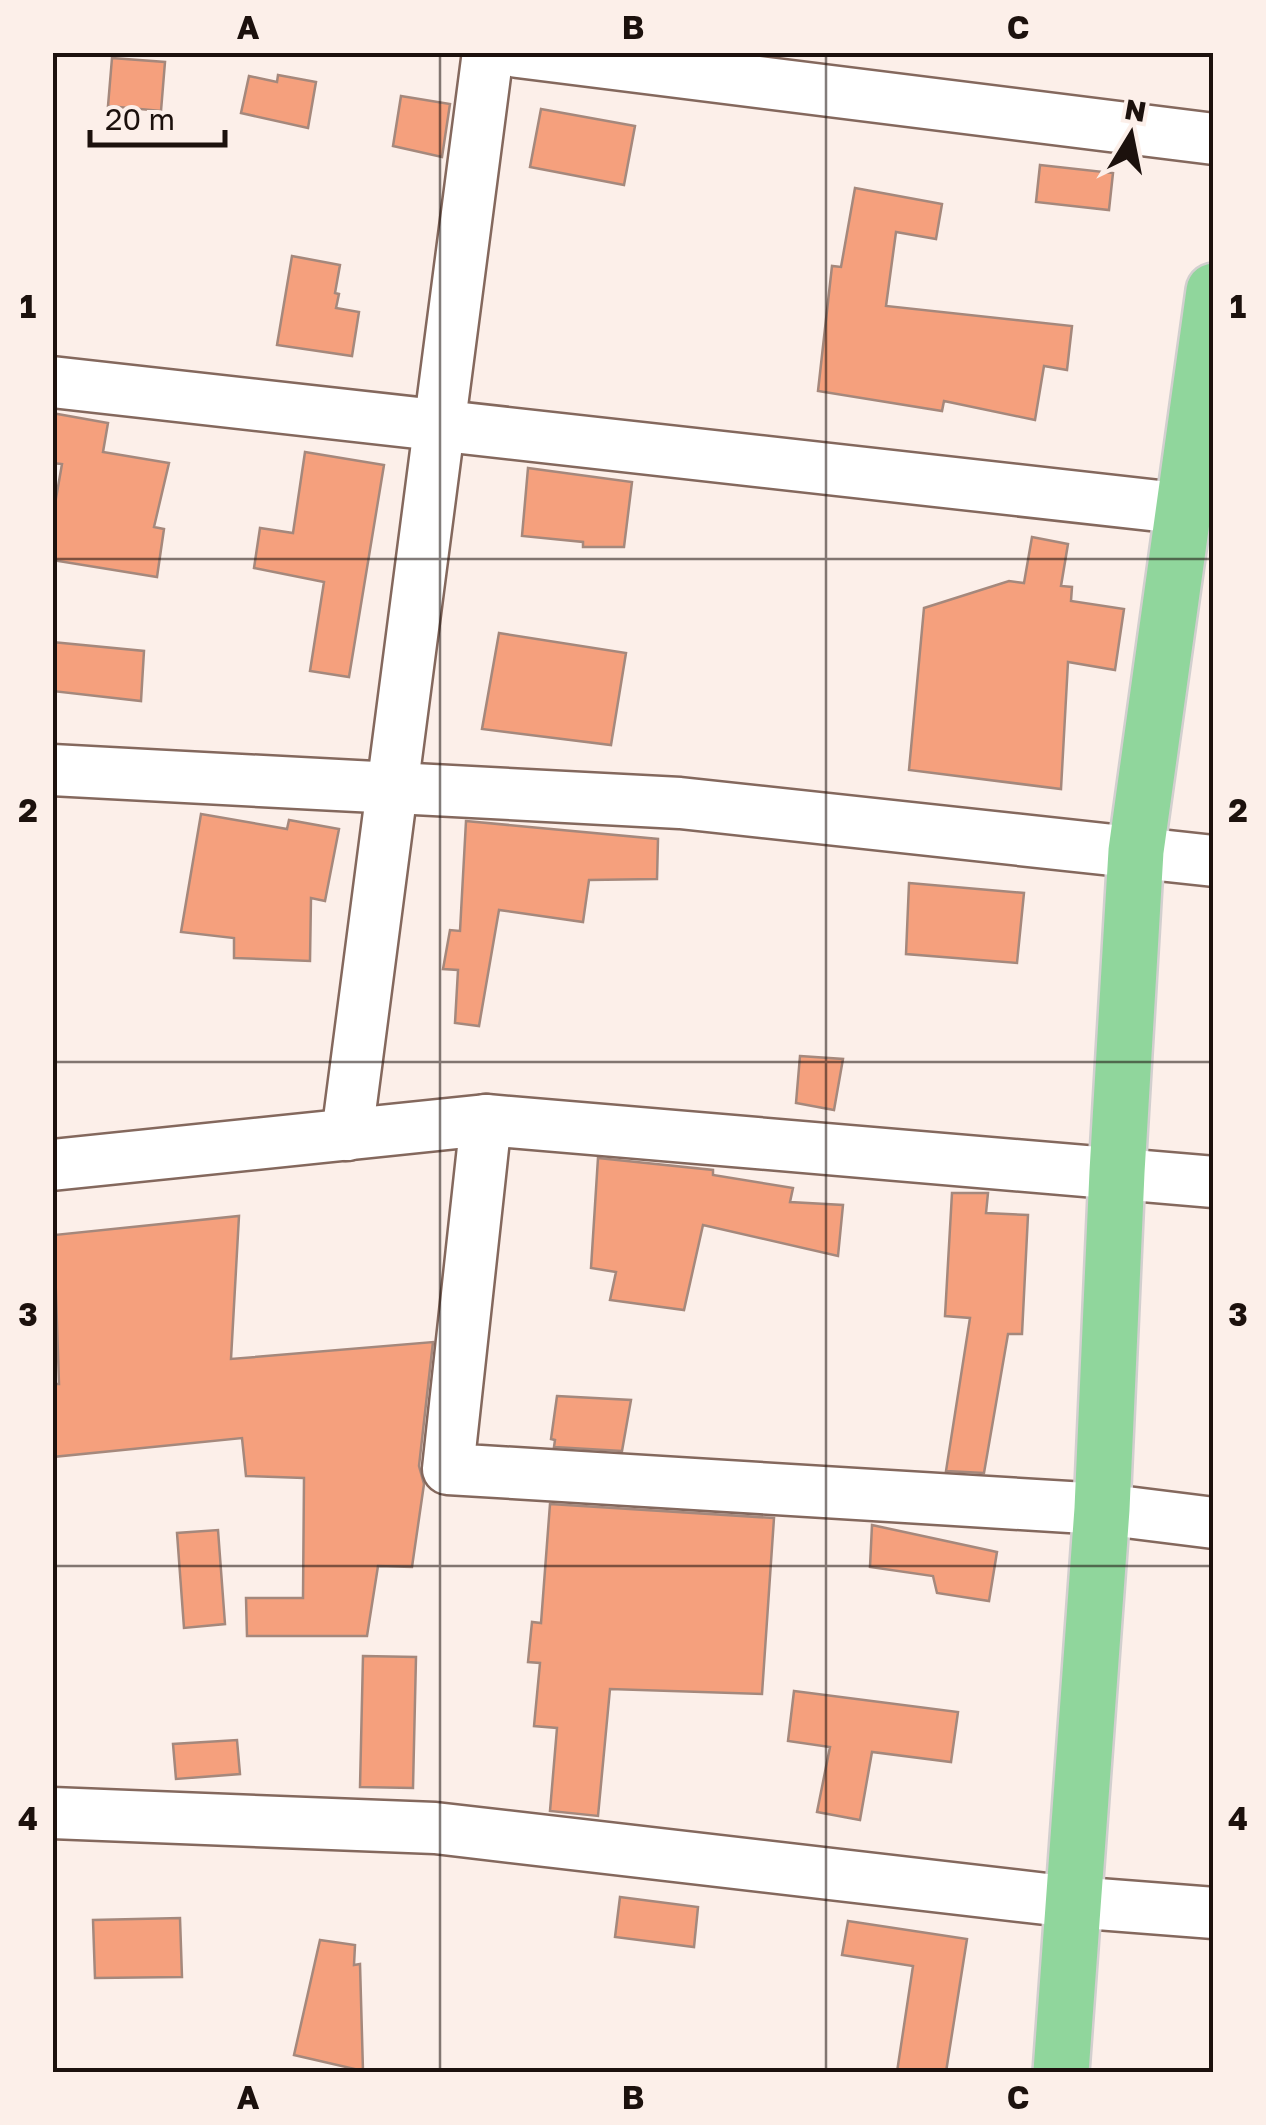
<svg xmlns="http://www.w3.org/2000/svg" width="1266" height="2125" font-family="'Golos Text',sans-serif">
	<style>
		.building { fill: #f5a07d; stroke: #a5887c; stroke-width: 2.5 }
		.lines { fill: none; stroke-linecap: round; stroke-linejoin: round }
		.minor-casing { stroke: #84685d; stroke-width: 55 }
		.major-casing { stroke: #d2cfcf; stroke-width: 60 }
		.minor { stroke: #fff; stroke-width: 50 }
		.major { stroke: #90d69c; stroke-width: 55 }
		.grid { fill: none; stroke: #1c110d; stroke-width: 2.5; stroke-opacity: 0.55 }
		.neatline { fill: none; stroke: #1c110d; stroke-width: 4 }
		.grid-label { font-size: 32px; text-anchor: middle; font-weight: bold; fill: #1c110d }
	</style>
	<rect width="100%" height="100%" fill="#fcefe9"/>
	<g class="building">
		<polygon points="112,58 165,62 161,111 108,106"/>
		<polygon points="278,75 316,82 308,128 241,113 249,76 277,82"/>
		<polygon points="401,96 450,104 442,157 393,146"/>
		<polygon points="541,109 635,126 624,185 530,167"/>
		<polygon points="1040,165 1113,173 1109,210 1036,202"/>
		<polygon points="855,188 942,204 936,239 896,232 886,306 1072,326 1067,370 1044,366 1035,420 944,401 942,411 818,391 832,266 841,267"/>
		<polygon points="292,256 340,265 335,293 339,294 336,308 359,312 352,356 277,345"/>
		<polygon points="52,413 108,423 103,452 169,463 154,527 164,529 157,577 52,560 52,521 62,464 52,463"/>
		<polygon points="305,452 384,465 349,677 310,671 324,582 254,568 260,528 293,533"/>
		<polygon points="528,468 632,482 624,547 583,547 583,542 522,536"/>
		<polygon points="1032,537 1068,544 1061,586 1072,587 1071,601 1124,609 1115,670 1068,662 1061,789 909,770 924,608 1009,581 1024,583"/>
		<polygon points="499,633 626,653 611,745 482,729"/>
		<polygon points="52,642 144,651 141,701 52,691"/>
		<polygon points="201,814 287,829 289,820 339,829 325,901 311,898 310,961 234,958 234,938 181,932"/>
		<polygon points="466,821 658,839 657,879 589,880 583,922 499,910 479,1026 455,1023 458,970 443,969 450,930 460,931"/>
		<polygon points="909,883 1024,893 1017,963 906,954"/>
		<polygon points="800,1056 843,1059 834,1110 796,1103"/>
		<polygon points="598,1158 713,1170 713,1175 793,1188 790,1202 843,1205 838,1256 703,1225 684,1310 610,1300 616,1272 591,1268"/>
		<polygon points="952,1193 988,1193 986,1213 1028,1215 1022,1334 1008,1334 984,1473 946,1471 970,1318 945,1316"/>
		<polygon points="239,1216 231,1359 433,1342 419,1466 424,1484 412,1567 378,1566 367,1636 247,1636 246,1598 303,1598 304,1478 246,1476 242,1438 52,1457 52,1384 59,1384 54,1235"/>
		<polygon points="557,1396 631,1400 622,1451 554,1447 555,1440 551,1439"/>
		<polygon points="550,1504 774,1518 762,1694 610,1689 598,1816 550,1811 557,1728 534,1726 540,1663 528,1662 532,1622 541,1623"/>
		<polygon points="872,1525 997,1552 989,1601 937,1593 933,1576 870,1567"/>
		<polygon points="218,1530 225,1624 184,1628 177,1533"/>
		<polygon points="363,1656 416,1657 413,1788 360,1787"/>
		<polygon points="794,1691 958,1712 951,1762 872,1752 860,1820 817,1812 830,1747 788,1741"/>
		<polygon points="237,1740 240,1774 176,1779 173,1744"/>
		<polygon points="620,1897 698,1907 694,1947 615,1937"/>
		<polygon points="180,1918 182,1977 95,1978 93,1920"/>
		<polygon points="848,1921 967,1939 946,2072 897,2072 913,1966 842,1955"/>
		<polygon points="320,1940 355,1945 354,1965 360,1964 363,2071 294,2055"/>
	</g>
	<g class="lines">
		<defs>
			<g id="minor">
				<polyline points="518,52 1214,139"/>
				<polyline points="52,382 1186,509"/>
				<polyline points="52,770 680,803 1214,861"/>
				<polyline points="486,1120 448,1469 1102,1509 1214,1523"/>
				<polyline points="347,1135 488,52"/>
				<polyline points="52,1165 486,1120 1214,1182"/>
				<polyline points="52,1813 435,1828 1072,1902 1214,1913"/>
			</g>
			<polyline id="major" points="1061,2072 1102,1509 1117,1172 1136,851 1214,291"/>
		</defs>
		<use href="#minor" class="minor-casing"/>
		<use href="#major" class="major-casing"/>
		<use href="#minor" class="minor"/>
		<use href="#major" class="major"/>
	</g>
	<path class="grid" d="M440,52v2020M826,52v2020M52,559h1162M52,1062h1162M52,1566h1162"/>
	<rect width="1266" height="2125" fill="none" stroke="#fcefe9" stroke-width="110"/>
	<g transform="translate(1131 135) rotate(10)" stroke="#fcefe9" stroke-width="8" paint-order="stroke">
	<path d="M0-8L18 38L0 25L-18 38Z" fill="#1c110d"/>
	<text y="-15" font-size="28" font-weight="bold" text-anchor="middle" fill="#1c110d">N</text>
	</g>
	<path d="M90 130v15h135v-15" fill="none" stroke="#1c110d" stroke-width="5"/>
	<text x="105" y="130" font-size="30" fill="#1c110d" stroke="#fcefe9" stroke-width="8" paint-order="stroke">20 m</text>
	<rect x="55" y="55" width="1156" height="2015" class="neatline"/>
	<g class="grid-label">
		<text x="248" y="39">A</text>
		<text x="633" y="39">B</text>
		<text x="1018" y="39">C</text>
		<text x="28" y="318">1</text>
		<text x="1238" y="318">1</text>
		<text x="28" y="822">2</text>
		<text x="1238" y="822">2</text>
		<text x="28" y="1326">3</text>
		<text x="1238" y="1326">3</text>
		<text x="28" y="1830">4</text>
		<text x="1238" y="1830">4</text>
		<text x="248" y="2109">A</text>
		<text x="633" y="2109">B</text>
		<text x="1018" y="2109">C</text>
	</g>
</svg>
